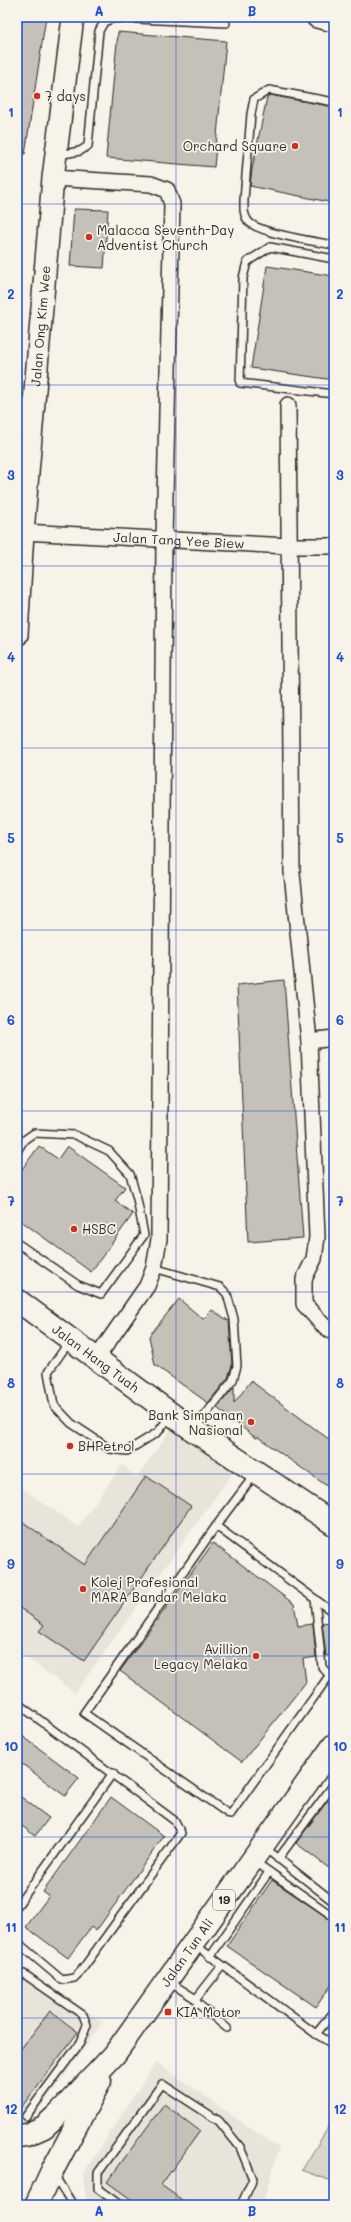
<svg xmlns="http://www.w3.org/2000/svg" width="351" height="2222" font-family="Mali,sans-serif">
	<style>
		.built { fill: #e8e4da }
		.green { fill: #dad6cc; stroke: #82807c }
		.building { fill: #c4c1b9; stroke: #2b2b2b }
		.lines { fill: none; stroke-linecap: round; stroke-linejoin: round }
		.lane-casing { stroke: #2b2b2b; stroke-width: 10 }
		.street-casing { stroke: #2b2b2b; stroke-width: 18 }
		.secondary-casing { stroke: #2b2b2b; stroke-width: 24 }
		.primary-casing { stroke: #2b2b2b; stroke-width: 25 }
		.lane { stroke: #f7f3e8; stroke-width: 7 }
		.street { stroke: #f7f3e8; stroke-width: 15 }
		.secondary { stroke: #f7f3e8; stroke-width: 21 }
		.primary { stroke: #f7f3e8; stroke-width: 22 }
		.grid { fill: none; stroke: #1d4ed8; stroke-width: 1; stroke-opacity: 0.55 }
		.poi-dot { fill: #c8321e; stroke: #f7f3e8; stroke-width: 1.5 }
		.labels { text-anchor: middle; stroke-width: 3.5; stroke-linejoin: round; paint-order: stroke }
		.shield { fill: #f7f3e8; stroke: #686764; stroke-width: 1 }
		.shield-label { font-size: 12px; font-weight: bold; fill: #2b2b2b }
		.poi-label { font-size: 13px; fill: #2b2b2b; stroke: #f7f3e8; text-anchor: start }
		.street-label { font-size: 13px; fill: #2b2b2b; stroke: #f7f3e8 }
		.neatline { fill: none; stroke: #1d4ed8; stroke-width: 1.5 }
		.grid-label { font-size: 13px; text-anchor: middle; font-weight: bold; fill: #1d4ed8 }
	</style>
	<rect width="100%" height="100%" fill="#f7f3e8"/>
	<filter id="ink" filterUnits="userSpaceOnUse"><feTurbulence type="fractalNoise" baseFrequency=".025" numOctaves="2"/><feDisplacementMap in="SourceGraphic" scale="8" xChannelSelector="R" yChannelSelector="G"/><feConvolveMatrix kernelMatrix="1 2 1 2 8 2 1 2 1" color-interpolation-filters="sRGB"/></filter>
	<g filter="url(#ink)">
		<g class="built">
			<polygon points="173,1427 234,1471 75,1693 17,1651 17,1485 78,1527 122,1465 137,1477"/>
			<polygon points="17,1962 103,2022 31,2121 17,2123"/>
			<polygon points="156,2062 279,2148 262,2205 88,2205 86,2203 83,2174"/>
		</g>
		<polygon class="green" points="334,2118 334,2182 302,2170"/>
		<g class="building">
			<polygon points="17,17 46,17 25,154 17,153"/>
			<polygon points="118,32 226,41 214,167 106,158"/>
			<polygon points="270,95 334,107 334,203 250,186 252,169 267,97"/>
			<polygon points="74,209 108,210 104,268 70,266"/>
			<polygon points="267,266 334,276 334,380 251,368"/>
			<polygon points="284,980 303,1238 248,1242 237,985"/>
			<polygon points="39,1146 58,1159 67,1146 125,1187 115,1201 133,1214 91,1272 17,1218 17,1176"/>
			<polygon points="179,1299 203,1319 212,1310 229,1321 232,1365 228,1378 208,1403 155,1365 149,1336"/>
			<polygon points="251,1381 334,1443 334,1491 258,1437 256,1438 217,1408 234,1387 234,1403"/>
			<polygon points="146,1476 191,1506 84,1661 39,1631 44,1625 17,1606 17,1518 85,1565"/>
			<polygon points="213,1543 294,1604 298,1626 313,1624 316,1657 303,1659 306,1682 242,1762 120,1671"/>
			<polygon points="330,1622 334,1654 326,1656 322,1623"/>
			<polygon points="17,1732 79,1778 65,1796 17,1760"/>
			<polygon points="334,1792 334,1872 296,1843"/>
			<polygon points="17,1794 49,1818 35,1836 17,1822"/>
			<polygon points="111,1797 164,1836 96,1931 91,1927 68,1958 26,1927 49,1896 43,1892"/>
			<polygon points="272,1880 334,1922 334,1981 316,2007 227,1946"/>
			<polygon points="50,2011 78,2032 17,2113 17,2054"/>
			<polygon points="164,2104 200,2131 161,2185 189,2205 139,2205 107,2182"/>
		</g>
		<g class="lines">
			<defs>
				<g id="lane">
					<path d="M334,102l-65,-12 -15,9 -3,15 -7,86c0,8 -1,14 4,21 9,12 69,21 86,24"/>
					<polyline points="58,155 80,151 88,146 99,31 104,22 114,18 226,23"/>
					<polyline points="334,259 270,247 247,262 243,278 240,383 334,394"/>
					<polyline points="17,1151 24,1140 34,1133 75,1135 109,1151 130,1174 137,1199 144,1235 101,1294 78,1285 17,1243"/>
					<polyline points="154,1268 220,1287 227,1294 234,1319 237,1366 233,1380 194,1429"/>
					<polyline points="69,1342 48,1372 54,1405 71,1423 110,1449 127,1451 158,1432 170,1416"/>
					<polyline points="255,1474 216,1526 84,1713 230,1815 334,1669"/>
					<polyline points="216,1526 334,1613"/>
					<polyline points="315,1599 322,1667 330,1676"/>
					<polyline points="17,1703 175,1821 181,1833 81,1971 74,1978 62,1980 17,1942"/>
					<polyline points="265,1848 334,1902"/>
					<polyline points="278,1859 334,1784"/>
					<polyline points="254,1861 334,1917"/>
					<polyline points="17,1906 113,1773"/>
					<polyline points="195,1945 316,2034 334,2045"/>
					<polyline points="210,1957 269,1872"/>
					<polyline points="222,1966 196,1999 197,2003 227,2028"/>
					<polyline points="17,1976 24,1974 83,2015 87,2025 80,2043 26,2116"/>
					<polyline points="169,1982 196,1999"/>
					<polyline points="316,2034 334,2012"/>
					<polyline points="54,2175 73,2205"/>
					<polyline points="120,2205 98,2189 98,2173 162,2084 219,2121 240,2147 253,2179 241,2205"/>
				</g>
				<g id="street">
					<polyline points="53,178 151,184 167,190 172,204 164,539 159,1239 154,1268 147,1286 96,1359"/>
					<polyline points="288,405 292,873 309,1041 317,1237 314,1259 304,1279 304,1304 323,1325 334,1333"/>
					<path id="s1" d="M23,532l266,14h45"/>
					<polyline points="309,1041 334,1038"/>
				</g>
				<g id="secondary">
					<polyline points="317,17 334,21"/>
					<path id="s2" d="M17,635l6,-103 30,-354 20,-161"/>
				</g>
				<g id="primary">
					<path id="s3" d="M17,1300l176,130 141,94"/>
					<path id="s4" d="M17,2136l9,-1 18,-8 13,-12 57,-60 220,-310"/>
					<polyline points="36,2205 52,2171 100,2081"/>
				</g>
			</defs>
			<use href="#lane" class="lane-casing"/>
			<use href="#street" class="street-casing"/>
			<use href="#secondary" class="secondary-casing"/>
			<use href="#primary" class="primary-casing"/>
			<use href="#lane" class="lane"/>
			<use href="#street" class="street"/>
			<use href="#secondary" class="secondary"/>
			<use href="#primary" class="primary"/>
		</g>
	</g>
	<path class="grid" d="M176,17v2188M17,204h317M17,385h317M17,566h317M17,748h317M17,930h317M17,1111h317M17,1292h317M17,1474h317M17,1656h317M17,1837h317M17,2018h317"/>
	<g class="poi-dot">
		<circle cx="37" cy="96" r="4"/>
		<circle cx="295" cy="146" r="4"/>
		<circle cx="89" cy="237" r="4"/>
		<circle cx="74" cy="1229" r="4"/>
		<circle cx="251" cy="1422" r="4"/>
		<circle cx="70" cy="1446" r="4"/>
		<circle cx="83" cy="1589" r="4"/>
		<circle cx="256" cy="1656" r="4"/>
		<rect x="164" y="2008" width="8" height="8" rx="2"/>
	</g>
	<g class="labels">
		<rect class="shield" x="213" y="1890" width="22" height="20" rx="3"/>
		<g class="shield-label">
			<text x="224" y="1904">19</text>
		</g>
		<g class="poi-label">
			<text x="45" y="101">7 days</text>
			<text x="287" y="151" text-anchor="end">Orchard Square</text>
			<text x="97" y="235">Malacca Seventh-Day<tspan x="97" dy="15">Adventist Church</tspan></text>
			<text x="82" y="1234">HSBC</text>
			<text x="243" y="1420" text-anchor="end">Bank Simpanan<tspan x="243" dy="15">Nasional</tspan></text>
			<text x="78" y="1451">BHPetrol</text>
			<text x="91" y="1587">Kolej Profesional<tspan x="91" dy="15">MARA Bandar Melaka</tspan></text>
			<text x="248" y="1654" text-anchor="end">Avillion<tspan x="248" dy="15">Legacy Melaka</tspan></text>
			<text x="176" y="2017">KIA Motor</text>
		</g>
		<g class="street-label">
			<text dy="5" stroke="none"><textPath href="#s2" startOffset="310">Jalan Ong Kim Wee</textPath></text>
			<text dy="5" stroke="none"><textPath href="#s1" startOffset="156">Jalan Tang Yee Biew</textPath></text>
			<text dy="5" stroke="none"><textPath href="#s3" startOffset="98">Jalan Hang Tuah</textPath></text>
			<text dy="5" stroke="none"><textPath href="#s4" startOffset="255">Jalan Tun Ali</textPath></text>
		</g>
	</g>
	<rect width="351" height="2222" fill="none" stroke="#f7f3e8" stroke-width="44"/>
	<rect x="22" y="22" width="307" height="2178" class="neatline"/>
	<g class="grid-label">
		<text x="99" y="16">A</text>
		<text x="252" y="16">B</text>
		<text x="11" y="117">1</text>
		<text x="340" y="117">1</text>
		<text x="11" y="299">2</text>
		<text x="340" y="299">2</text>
		<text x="11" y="480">3</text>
		<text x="340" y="480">3</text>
		<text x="11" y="662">4</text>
		<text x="340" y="662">4</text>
		<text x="11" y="843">5</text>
		<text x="340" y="843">5</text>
		<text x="11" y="1025">6</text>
		<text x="340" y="1025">6</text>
		<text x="11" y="1206">7</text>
		<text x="340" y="1206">7</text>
		<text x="11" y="1388">8</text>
		<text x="340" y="1388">8</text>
		<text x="11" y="1569">9</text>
		<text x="340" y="1569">9</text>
		<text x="11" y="1751">10</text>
		<text x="340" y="1751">10</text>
		<text x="11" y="1932">11</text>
		<text x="340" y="1932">11</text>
		<text x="11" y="2114">12</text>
		<text x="340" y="2114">12</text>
		<text x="99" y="2216">A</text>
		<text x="252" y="2216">B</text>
	</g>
</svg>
